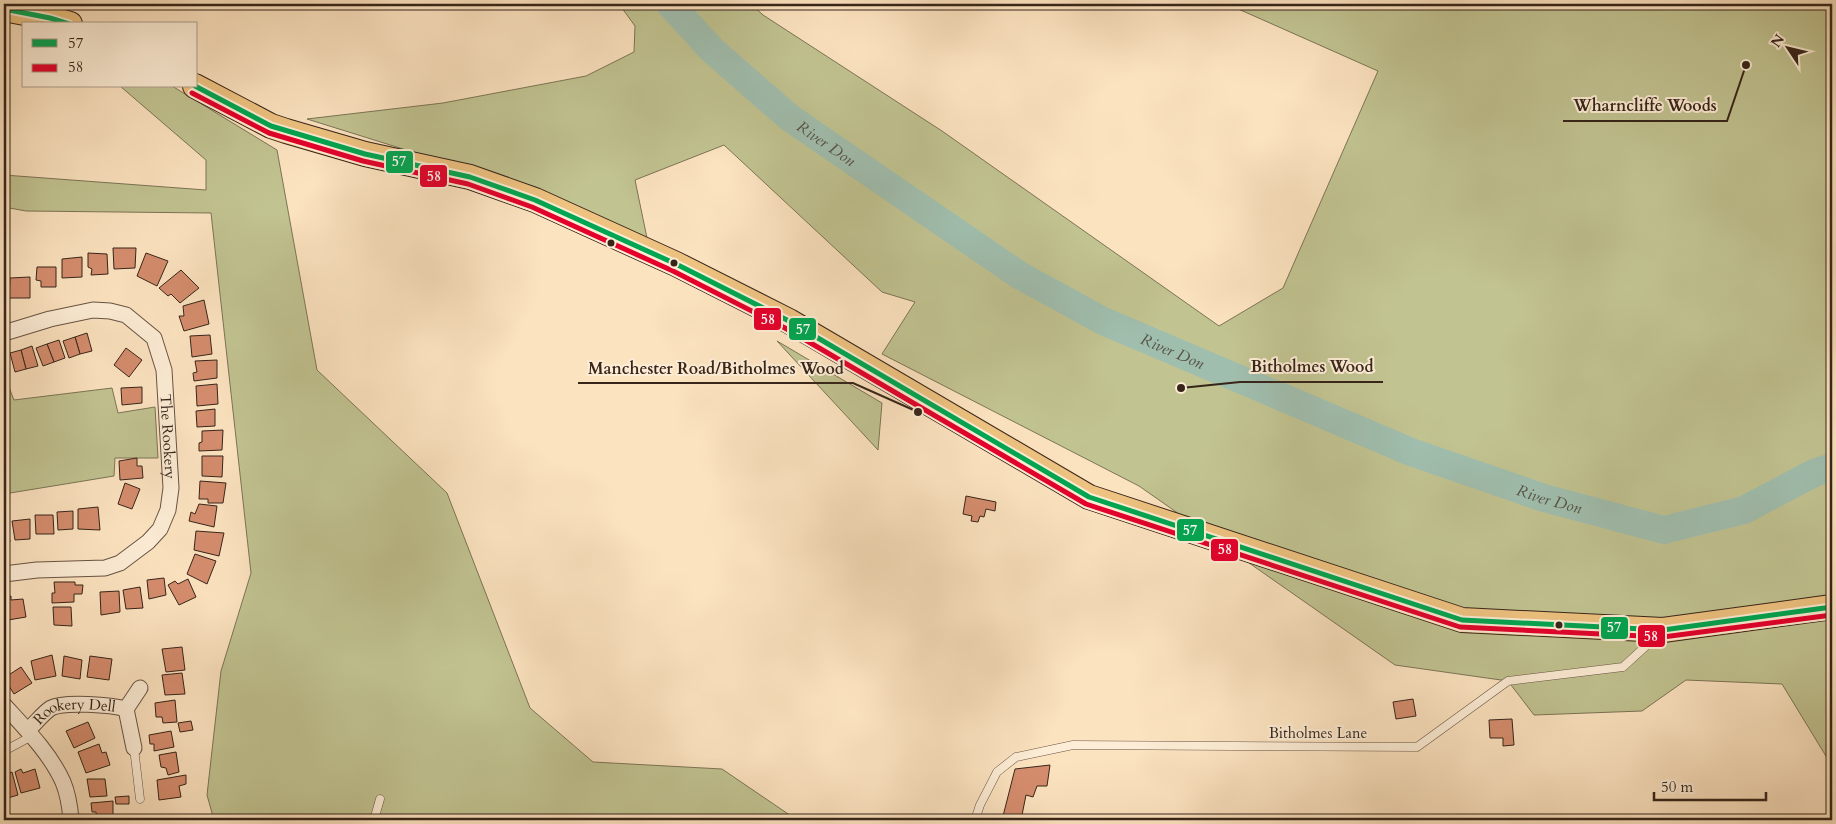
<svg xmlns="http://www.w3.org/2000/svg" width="1836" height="824" font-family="Cardo,serif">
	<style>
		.green { fill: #c1c391; stroke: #7c7456 }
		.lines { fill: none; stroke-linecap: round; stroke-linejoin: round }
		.river { stroke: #a0beae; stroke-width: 28 }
		.building { fill: #d58d6e; stroke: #37251a }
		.lane-casing { stroke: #685444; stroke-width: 9 }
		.street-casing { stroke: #685444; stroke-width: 17 }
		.primary-casing { stroke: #37251a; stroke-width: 26 }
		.lane { stroke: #fdedd6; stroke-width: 8 }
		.street { stroke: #fdedd6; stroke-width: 15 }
		.primary { stroke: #eec280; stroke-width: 24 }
		.bus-1-casing { stroke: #fdedd6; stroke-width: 9 }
		.bus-2-casing { stroke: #fdedd6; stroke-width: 9 }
		.bus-1 { stroke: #00a651; stroke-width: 5 }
		.bus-2 { stroke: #e4002b; stroke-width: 5 }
		.bus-dot { fill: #37251a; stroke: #fdedd6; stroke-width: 2 }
		.labels { text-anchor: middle; stroke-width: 4; stroke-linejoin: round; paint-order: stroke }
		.street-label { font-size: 15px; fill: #37251a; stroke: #fdedd6 }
		.water-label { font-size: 16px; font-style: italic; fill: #565346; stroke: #fdedd6 }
		.leader { fill: none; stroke: #37251a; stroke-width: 2 }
		.callout-dot { fill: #37251a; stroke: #fdedd6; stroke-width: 2 }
		.callout-label { font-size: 16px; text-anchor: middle; font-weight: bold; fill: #37251a; stroke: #fdedd6; stroke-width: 4; stroke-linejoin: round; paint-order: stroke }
		.line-badge { stroke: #fdedd6; stroke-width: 2 }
		.badge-label { font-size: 14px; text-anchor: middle; font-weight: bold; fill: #fff }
	</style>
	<rect width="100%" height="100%" fill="#fce3c0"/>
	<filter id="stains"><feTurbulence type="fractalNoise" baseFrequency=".004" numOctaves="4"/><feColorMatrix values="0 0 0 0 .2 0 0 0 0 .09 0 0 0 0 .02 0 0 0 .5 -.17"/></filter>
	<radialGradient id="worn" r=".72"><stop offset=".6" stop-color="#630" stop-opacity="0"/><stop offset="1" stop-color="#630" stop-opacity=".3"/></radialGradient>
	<g class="green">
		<polygon points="619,4 751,4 763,15 942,131 1219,326 1283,288 1378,71 1227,4 1832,4 1832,766 1782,684 1686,680 1642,711 1534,715 1508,681 1395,665 1139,486 882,354 915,302 882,292 724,145 635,180 647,238 512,183 307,119 443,103 586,76 634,52 635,26"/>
		<polygon points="120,86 172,86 277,150 317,370 447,493 530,708 593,762 722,769 797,820 214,820 207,795 221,671 251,573 211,213 26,211 4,207 4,175 206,190 206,160"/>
		<polygon points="777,341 882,403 878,450"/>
		<polygon points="4,375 14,400 112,388 118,413 155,407 158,458 115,458 114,476 4,494"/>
	</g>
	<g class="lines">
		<path class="river" id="s1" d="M670,4l42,46 78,68 229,157 84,46 308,131 133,46 120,32 80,-20 70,-37 18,-6"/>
	</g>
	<g class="building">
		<polygon points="113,248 136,248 135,268 114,269"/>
		<polygon points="88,253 107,254 108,274 91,275 92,269 88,267"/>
		<polygon points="146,253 168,261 157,286 137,276"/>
		<polygon points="82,257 82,277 62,278 62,259"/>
		<polygon points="37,267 56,267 56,287 41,287 41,281 36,280"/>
		<polygon points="181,270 199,288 180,303 171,294 168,296 159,288"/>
		<polygon points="30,277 30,298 9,298 10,278"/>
		<polygon points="204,300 209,324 184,331 179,316 184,316 183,306"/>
		<polygon points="87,333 92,351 80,354 75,337"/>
		<polygon points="210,335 212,354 192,357 190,336"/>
		<polygon points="75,337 80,354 69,358 63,341"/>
		<polygon points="59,340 65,358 54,362 47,344"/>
		<polygon points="47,344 54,362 43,366 36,348"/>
		<polygon points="32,346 38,366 26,369 21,350"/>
		<polygon points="126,348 142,360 129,377 114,365"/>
		<polygon points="21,350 26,369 15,372 10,353"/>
		<polygon points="217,360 217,378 194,381 193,373 197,372 195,361"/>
		<polygon points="217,384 218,404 197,406 196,386"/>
		<polygon points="142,387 142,403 122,405 121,388"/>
		<polygon points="215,409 215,426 197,427 196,411"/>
		<polygon points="223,430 222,450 199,451 199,443 202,442 202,431"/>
		<polygon points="202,456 223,456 222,477 202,476"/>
		<polygon points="137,458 137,466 142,466 143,478 120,480 119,461"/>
		<polygon points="200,481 226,483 223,503 208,503 208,499 199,499"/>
		<polygon points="125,483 140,489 132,509 118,504"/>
		<polygon points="966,496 996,502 995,511 986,509 984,517 980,516 978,522 971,521 972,516 963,514"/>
		<polygon points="199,504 217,506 214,527 189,521 191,512 195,514"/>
		<polygon points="98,507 100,530 78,529 78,509"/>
		<polygon points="73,511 73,529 58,530 57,512"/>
		<polygon points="35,515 53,515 54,534 36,534"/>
		<polygon points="30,519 30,539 15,540 12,521"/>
		<polygon points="4,522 7,522 10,542 4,543"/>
		<polygon points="196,531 224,533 219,556 194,550"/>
		<polygon points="195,554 216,561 207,584 187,574"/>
		<polygon points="164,578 166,595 149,599 147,580"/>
		<polygon points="188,579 196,597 179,605 168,585 175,581 178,584"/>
		<polygon points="54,582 75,582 75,585 83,585 82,594 74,594 74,602 52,603 52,593 55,593"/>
		<polygon points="140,587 143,608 126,609 123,590"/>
		<polygon points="119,591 120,612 101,615 100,592"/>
		<polygon points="11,596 11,600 23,599 26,617 8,620 4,598"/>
		<polygon points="53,607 71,607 72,626 54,625"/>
		<polygon points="182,647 185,670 166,672 162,649"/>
		<polygon points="52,655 56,676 35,680 31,661"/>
		<polygon points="64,656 82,660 80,679 62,676"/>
		<polygon points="90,656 112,659 109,680 87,677"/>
		<polygon points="21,667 32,683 14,694 4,678"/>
		<polygon points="182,673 185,694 165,695 162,675"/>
		<polygon points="1413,699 1416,716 1396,719 1393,702"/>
		<polygon points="175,700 177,722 163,723 162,717 156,717 155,703"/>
		<polygon points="1512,719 1514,745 1503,746 1503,738 1490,738 1489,720"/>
		<polygon points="191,721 193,730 180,732 178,723"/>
		<polygon points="88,722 95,738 74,748 66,731"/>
		<polygon points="171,731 174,747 154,751 154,744 150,744 149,735"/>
		<polygon points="99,744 102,753 106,752 110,765 86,773 78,752"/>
		<polygon points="176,752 179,772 168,775 166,768 161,767 159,755"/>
		<polygon points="1050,765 1047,786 1037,786 1033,797 1026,795 1021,820 1002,820 1015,769"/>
		<polygon points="21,769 23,773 35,769 40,788 21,793 15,772"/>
		<polygon points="12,772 18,795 4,799 4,775"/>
		<polygon points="186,775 186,784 179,786 181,797 159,800 157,780"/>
		<polygon points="87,779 105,779 107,796 90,797"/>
		<polygon points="129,796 129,804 116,804 115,797"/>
		<polygon points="113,801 113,819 97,820 96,812 92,812 91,803"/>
	</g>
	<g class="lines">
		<defs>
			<g id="lane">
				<polyline points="134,748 140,799"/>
				<polyline points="4,751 32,736"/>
				<polyline points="374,820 380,799"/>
				<polyline points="975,820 980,805 997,772 1016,757 1073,745 1417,747 1508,681 1623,667 1658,635"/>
			</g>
			<g id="street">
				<path id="s2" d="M4,333l46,-14 43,-9 17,1 16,4 28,23 10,32 7,118 -3,22 -8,19 -12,13 -28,21 -15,5 -68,2 -33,4"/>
				<path d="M4,705c21,23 46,48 59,77 5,12 7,25 8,38"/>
				<path id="s3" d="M28,730c7,-6 15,-17 23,-22 13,-7 61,-3 75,1"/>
				<polyline points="134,748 126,709 140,688"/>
			</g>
			<g id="primary">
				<polyline points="4,9 50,18 70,24"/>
				<polyline points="195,86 271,126 286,131 365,154 470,177 535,200 676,264 789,321 1089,497 1462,620 1663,630 1832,607"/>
			</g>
		</defs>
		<use href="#lane" class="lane-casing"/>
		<use href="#street" class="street-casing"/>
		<use href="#primary" class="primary-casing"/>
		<use href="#lane" class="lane"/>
		<use href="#street" class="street"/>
		<use href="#primary" class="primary"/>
		<defs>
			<g id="bus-1">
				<polyline points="4,9 50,18 69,24"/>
				<polyline points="195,86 271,126 365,154 470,177 535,200 676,264 789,321 1089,497 1462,620 1663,630 1832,607"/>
			</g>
			<polyline id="bus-2" points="192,93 269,133 363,161 468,184 532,207 673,271 785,328 1086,504 1460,627 1663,637 1832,615"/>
		</defs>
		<use href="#bus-1" class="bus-1-casing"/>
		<use href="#bus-2" class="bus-2-casing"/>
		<use href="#bus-1" class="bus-1"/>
		<use href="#bus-2" class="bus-2"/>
	</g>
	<g class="bus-dot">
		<circle cx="611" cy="243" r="4.5"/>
		<circle cx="674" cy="263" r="4.5"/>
		<circle cx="1559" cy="625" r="4.5"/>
	</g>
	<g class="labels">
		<g class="street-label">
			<text dy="5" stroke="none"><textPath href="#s2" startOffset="262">The Rookery</textPath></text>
			<text dy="5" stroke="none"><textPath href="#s3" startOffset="54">Rookery Dell</textPath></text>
			<text x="1318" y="738">Bitholmes Lane</text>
		</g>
		<g class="water-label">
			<text dy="6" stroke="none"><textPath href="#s1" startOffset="210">River Don</textPath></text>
			<text dy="6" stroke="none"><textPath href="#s1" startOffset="615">River Don</textPath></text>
			<text dy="6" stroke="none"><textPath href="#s1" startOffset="1020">River Don</textPath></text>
		</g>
	</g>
	<path class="leader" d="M1746 65L1727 121H1563M1181 388L1240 382H1383M918 412L853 383H578"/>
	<g class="callout-dot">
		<circle cx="1746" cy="65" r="5"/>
		<circle cx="1181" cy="388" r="5"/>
		<circle cx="918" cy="412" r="5"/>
	</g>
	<g class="callout-label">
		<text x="1645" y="111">Wharncliffe Woods</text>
		<text x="1312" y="372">Bitholmes Wood</text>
		<text x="716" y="374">Manchester Road/Bitholmes Wood</text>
	</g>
	<g class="line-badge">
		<rect x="385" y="150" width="29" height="24" rx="5" fill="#00a651"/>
		<rect x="419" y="164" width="29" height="24" rx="5" fill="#e4002b"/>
		<rect x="753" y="307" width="29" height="24" rx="5" fill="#e4002b"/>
		<rect x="788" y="317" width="29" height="24" rx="5" fill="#00a651"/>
		<rect x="1176" y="518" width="29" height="24" rx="5" fill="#00a651"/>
		<rect x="1210" y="538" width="29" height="24" rx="5" fill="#e4002b"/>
		<rect x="1600" y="616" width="29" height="24" rx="5" fill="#00a651"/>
		<rect x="1637" y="624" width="29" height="24" rx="5" fill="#e4002b"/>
	</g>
	<g class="badge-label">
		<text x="399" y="166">57</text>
		<text x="434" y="181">58</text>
		<text x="768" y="324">58</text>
		<text x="803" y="334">57</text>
		<text x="1190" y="535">57</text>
		<text x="1225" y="554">58</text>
		<text x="1614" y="632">57</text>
		<text x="1651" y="641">58</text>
	</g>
	<rect width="1836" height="824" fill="none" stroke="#fce3c0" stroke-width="20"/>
	<rect x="5" y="5" width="1826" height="814" fill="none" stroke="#37251a" stroke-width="2.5"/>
	<rect x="10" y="10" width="1816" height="804" fill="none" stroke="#37251a"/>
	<rect x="22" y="22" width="175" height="65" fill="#fdedd6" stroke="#ae9d8b"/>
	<rect x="32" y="39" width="25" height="8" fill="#00a651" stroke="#ae9d8b"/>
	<text x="68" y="48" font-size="15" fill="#37251a">57</text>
	<rect x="32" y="64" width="25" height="8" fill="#e4002b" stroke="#ae9d8b"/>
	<text x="68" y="72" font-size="15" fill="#37251a">58</text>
	<g transform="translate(1788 48) rotate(305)" stroke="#fdedd6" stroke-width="4" paint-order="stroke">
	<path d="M0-4L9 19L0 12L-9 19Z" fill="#37251a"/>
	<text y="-8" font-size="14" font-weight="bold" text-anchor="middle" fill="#37251a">N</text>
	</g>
	<path d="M1654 792v8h112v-8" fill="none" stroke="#37251a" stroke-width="2.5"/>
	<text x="1661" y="792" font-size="15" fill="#37251a" stroke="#fdedd6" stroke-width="4" paint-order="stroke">50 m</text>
	<rect width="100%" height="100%" filter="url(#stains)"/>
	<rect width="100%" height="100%" fill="url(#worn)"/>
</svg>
